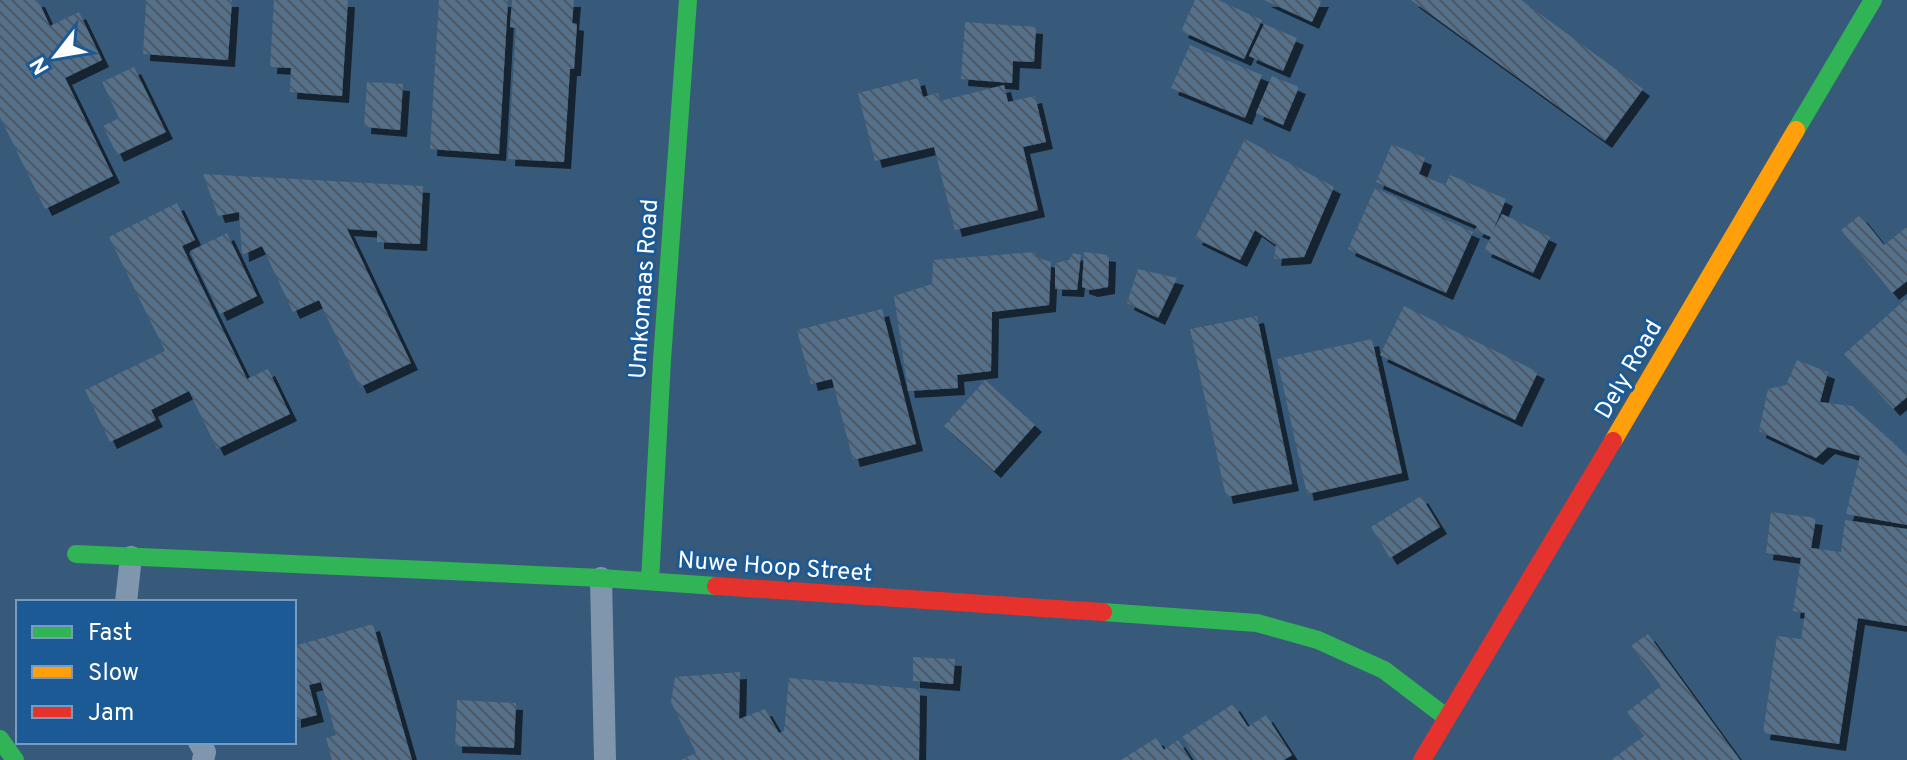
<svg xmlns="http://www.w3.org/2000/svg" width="1907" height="760" font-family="Overpass,sans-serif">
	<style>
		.building { fill: url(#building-back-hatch); filter: url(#shadow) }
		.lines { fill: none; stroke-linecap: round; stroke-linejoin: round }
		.lane { stroke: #8096ad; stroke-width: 22 }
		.fast { stroke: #30b455; stroke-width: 18 }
		.slow { stroke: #ff9f0a; stroke-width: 18 }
		.jam { stroke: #e5322d; stroke-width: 18 }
		.labels { text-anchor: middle; stroke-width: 6; stroke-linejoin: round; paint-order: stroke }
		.street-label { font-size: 24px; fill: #fff; stroke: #1c5a95 }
	</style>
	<defs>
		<pattern id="building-back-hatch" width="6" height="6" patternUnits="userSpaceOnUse" patternTransform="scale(2)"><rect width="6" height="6" fill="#546f89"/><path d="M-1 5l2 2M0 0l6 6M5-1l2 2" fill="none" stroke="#4f5861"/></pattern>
		<filter id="shadow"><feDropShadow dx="7" dy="7" stdDeviation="0" flood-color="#0009"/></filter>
	</defs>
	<rect width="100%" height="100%" fill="#37597a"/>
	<g class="building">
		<polygon points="0,0 38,0 50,26 79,12 102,60 65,78 113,176 45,209 0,117"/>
		<polygon points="146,0 232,0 228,60 143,54"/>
		<polygon points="274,0 348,0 342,96 290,92 291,68 270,67"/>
		<polygon points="439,0 508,0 499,154 430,149"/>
		<polygon points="512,0 574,0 572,23 577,24 574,69 570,69 564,162 508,159 516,28 510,27"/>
		<polygon points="1195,0 1218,0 1262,20 1244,59 1181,31"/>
		<polygon points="1264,0 1322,0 1312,22"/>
		<polygon points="1411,0 1521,0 1643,89 1605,141"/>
		<polygon points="965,22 1036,27 1034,62 1013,61 1012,83 961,79"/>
		<polygon points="1264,24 1297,38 1283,71 1249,56"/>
		<polygon points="1190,45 1262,75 1245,118 1171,88"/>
		<polygon points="134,67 166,132 117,155 103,126 119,118 102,82"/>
		<polygon points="1272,76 1299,87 1283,125 1256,113"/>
		<polygon points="918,78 923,97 938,93 940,101 1004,85 1008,102 1035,96 1046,142 1023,147 1038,210 955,230 934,147 875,161 858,93"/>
		<polygon points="367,82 403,84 400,130 364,127"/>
		<polygon points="1245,139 1334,187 1304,257 1274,259 1276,245 1255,230 1240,260 1195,238"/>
		<polygon points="1392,144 1425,158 1419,174 1445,185 1450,175 1506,199 1493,231 1502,214 1550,237 1533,273 1484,250 1491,237 1475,230 1477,226 1376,182"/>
		<polygon points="203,174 423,186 420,244 377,242 377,231 347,229 411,363 360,387 319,300 293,312 262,246 242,255 239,212 218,216"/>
		<polygon points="1375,188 1473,232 1446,293 1348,249"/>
		<polygon points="177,203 195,240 182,246 247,379 268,369 290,414 217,449 189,391 151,410 156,420 110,442 85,390 165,351 109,237"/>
		<polygon points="1860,215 1884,245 1907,227 1907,281 1892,293 1841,230"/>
		<polygon points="227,233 257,296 220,314 190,251"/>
		<polygon points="1034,252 1039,258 1051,262 1049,305 992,312 991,371 957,375 958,388 908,391 894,296 932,284 933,260"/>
		<polygon points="1084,252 1109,255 1108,287 1091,290 1082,287"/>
		<polygon points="1073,253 1081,255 1077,290 1055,289 1055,263 1069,260"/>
		<polygon points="1138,269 1177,278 1158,318 1127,303"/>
		<polygon points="1907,298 1907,397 1893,409 1844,354"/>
		<polygon points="1404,306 1538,372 1515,420 1380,355"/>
		<polygon points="882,309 916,444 853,460 832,379 811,384 797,330"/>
		<polygon points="1257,316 1292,484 1226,497 1190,329"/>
		<polygon points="1372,339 1402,473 1307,494 1277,359"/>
		<polygon points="1797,360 1828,372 1820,402 1852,406 1907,455 1907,525 1846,514 1860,456 1828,447 1816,458 1759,431 1768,389 1786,385"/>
		<polygon points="985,380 1035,425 994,471 944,426"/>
		<polygon points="1421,496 1440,527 1390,558 1371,527"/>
		<polygon points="1771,512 1816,518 1811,548 1841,552 1845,520 1907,529 1907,626 1858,618 1839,744 1763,733 1777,636 1801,639 1805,613 1793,611 1801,558 1766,553"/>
		<polygon points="373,624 412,760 332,760 326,738 336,735 321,682 309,685 317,715 294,721 294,646"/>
		<polygon points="1648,634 1740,760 1611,760 1644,736 1627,712 1661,686 1631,646"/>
		<polygon points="913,657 955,659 953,684 913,681"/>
		<polygon points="740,672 739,719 765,709 779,733 784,731 789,678 920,689 919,760 681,760 696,753 671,702 675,677"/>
		<polygon points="457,700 516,703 514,748 455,746"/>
		<polygon points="1233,704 1248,727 1266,715 1292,755 1284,760 1197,760 1182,737"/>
		<polygon points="1156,738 1164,750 1178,740 1191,760 1121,760"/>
	</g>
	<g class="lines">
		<g class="lane">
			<polyline points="601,578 605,760"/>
			<polyline points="126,602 131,557"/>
			<polyline points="199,742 205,752 203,760"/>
		</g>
		<g class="fast">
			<polyline points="1796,130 1873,0"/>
			<polyline points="76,554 601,578 716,586"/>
			<polyline points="650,581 662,360 688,0"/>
			<polyline points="1103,612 1257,623 1318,640 1384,670 1446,717"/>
			<polyline points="0,739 15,760"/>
		</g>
		<polyline class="slow" points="1613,441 1796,130"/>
		<g class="jam">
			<polyline points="716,586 1103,612"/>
			<polyline points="1422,760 1613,441"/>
		</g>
	</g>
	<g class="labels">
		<g class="street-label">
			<text transform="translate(643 289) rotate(-86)" y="8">Umkomaas Road</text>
			<text transform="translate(1628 369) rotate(-60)" y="8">Dely Road</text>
			<text transform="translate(775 566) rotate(4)" y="8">Nuwe Hoop Street</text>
		</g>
	</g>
	<rect x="16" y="600" width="280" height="144" fill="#1c5a95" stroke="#779cbf" stroke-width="2"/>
	<rect x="32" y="626" width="40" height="12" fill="#30b455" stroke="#779cbf" stroke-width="2"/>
	<text x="88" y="640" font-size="24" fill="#ffffff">Fast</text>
	<rect x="32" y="666" width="40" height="12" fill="#ff9f0a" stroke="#779cbf" stroke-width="2"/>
	<text x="88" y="680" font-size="24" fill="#ffffff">Slow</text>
	<rect x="32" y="706" width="40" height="12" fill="#e5322d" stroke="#779cbf" stroke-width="2"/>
	<text x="88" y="720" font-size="24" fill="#ffffff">Jam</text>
	<g transform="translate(56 56) rotate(239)" stroke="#1c5a95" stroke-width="6" paint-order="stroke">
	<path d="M0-6L14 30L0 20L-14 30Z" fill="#ffffff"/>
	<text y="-12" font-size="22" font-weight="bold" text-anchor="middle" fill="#ffffff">N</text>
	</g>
</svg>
